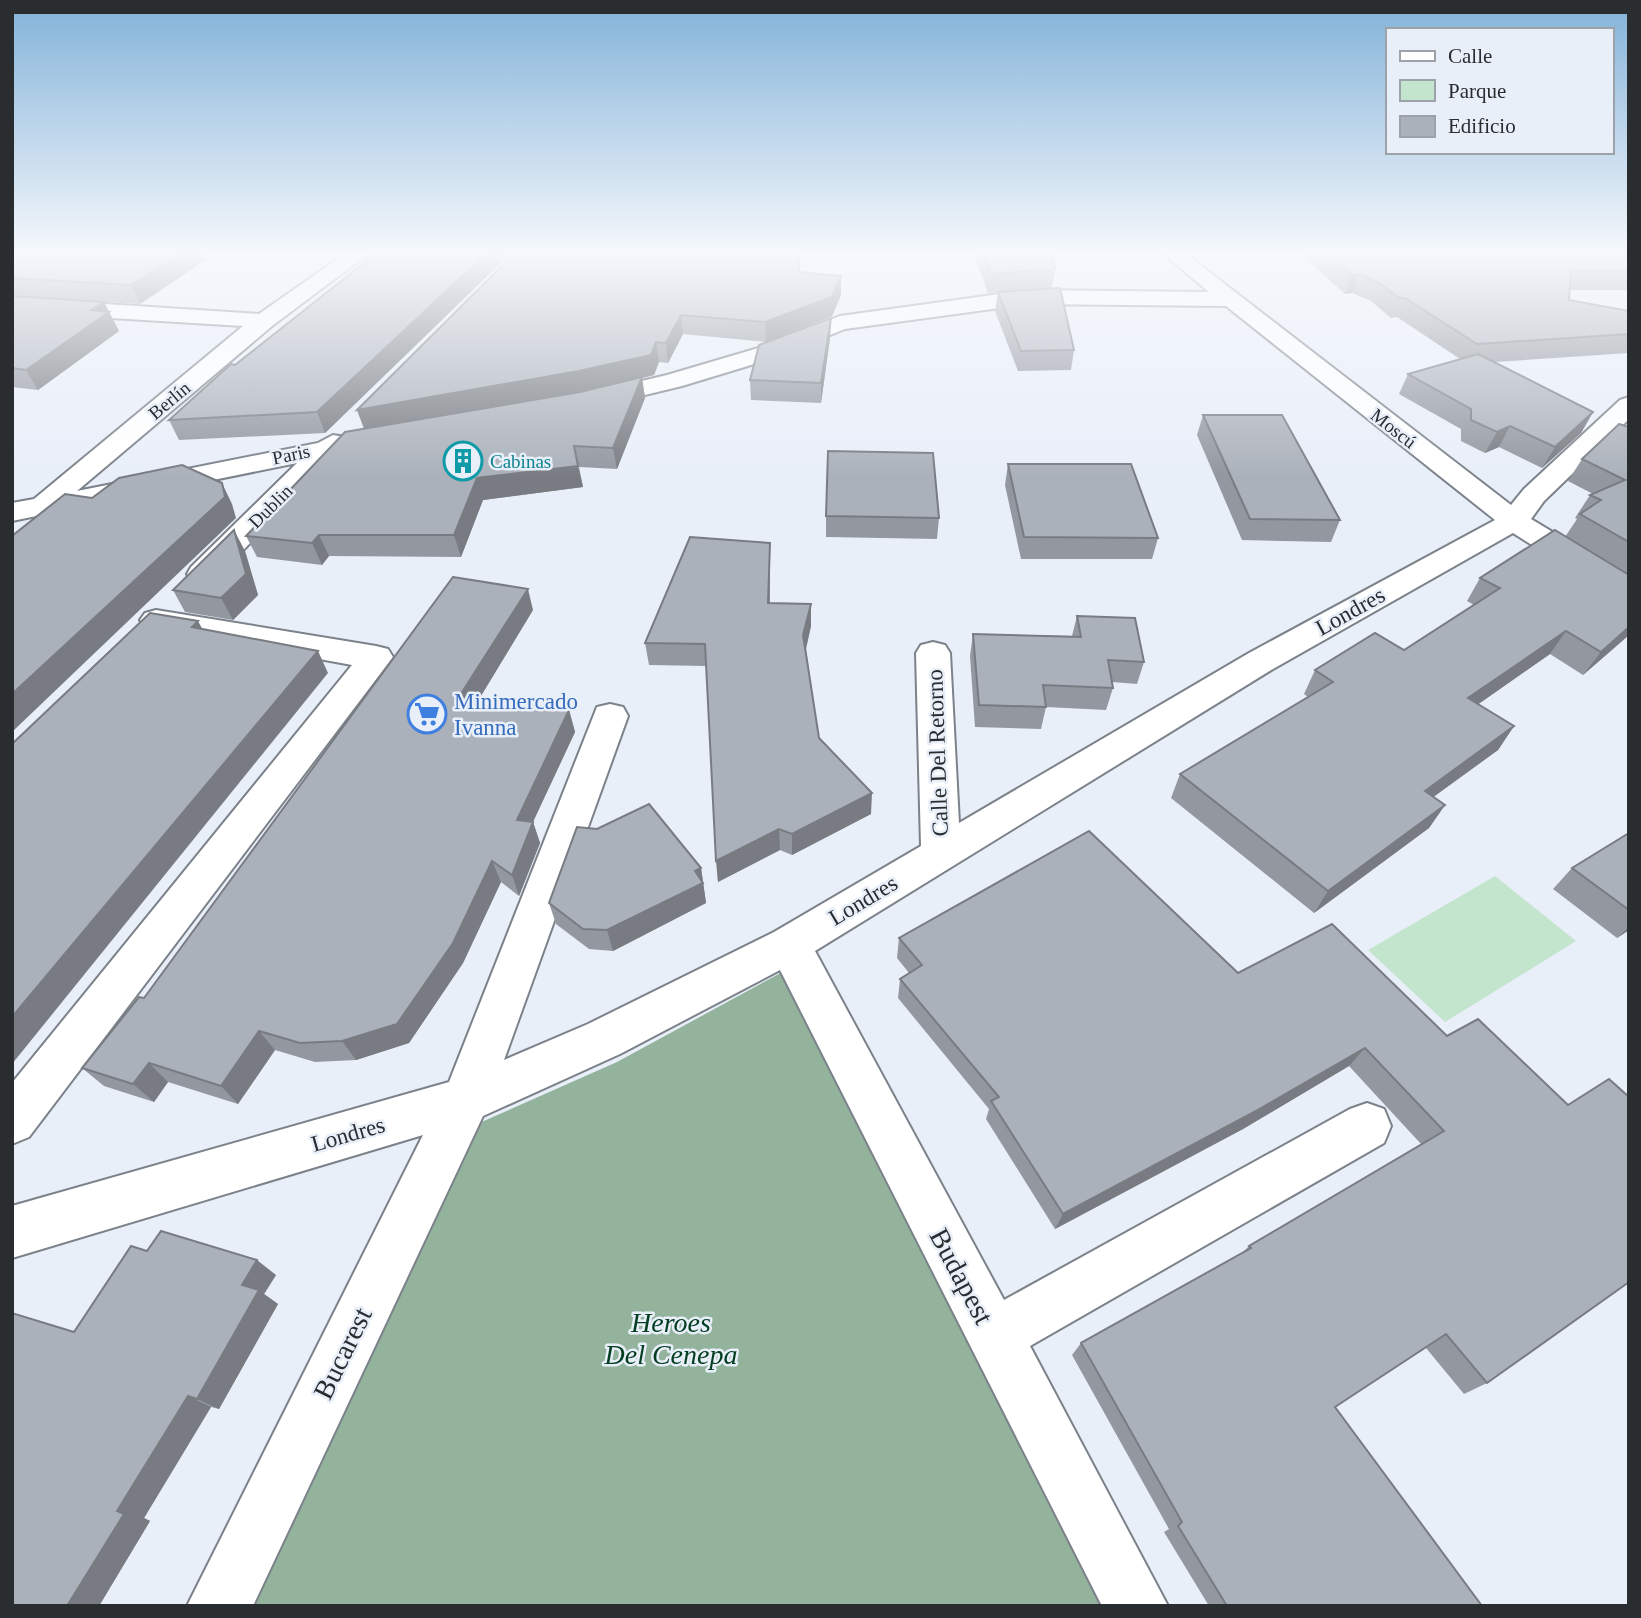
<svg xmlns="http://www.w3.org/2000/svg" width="1641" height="1618" font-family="'Times New Roman',serif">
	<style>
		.green { fill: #c3e4cd }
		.forest { fill: #93b39d }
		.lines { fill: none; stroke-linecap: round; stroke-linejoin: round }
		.minor-casing { stroke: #7c828a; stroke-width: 4 }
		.minor { fill: #fff; fill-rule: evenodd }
		.wall { fill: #9398a0 }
		.shaded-wall { fill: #787c82 }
		.building { fill: #abb1ba; stroke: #787c82; stroke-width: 2 }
		.labels { text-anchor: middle; stroke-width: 5; stroke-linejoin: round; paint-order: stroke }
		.far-street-label { font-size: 19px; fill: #2a2d30; stroke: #e9eff9 }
		.far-culture-label { font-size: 19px; fill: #0d838f; stroke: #e9eff9; text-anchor: start }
		.street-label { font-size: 23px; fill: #2a2d30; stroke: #e9eff9 }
		.shop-label { font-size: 23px; fill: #366cbe; stroke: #e9eff9; text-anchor: start }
		.near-street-label { font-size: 28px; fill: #2a2d30; stroke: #e9eff9 }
		.near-park-label { font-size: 28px; font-style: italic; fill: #033e20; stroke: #e9eff9 }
	</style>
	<rect width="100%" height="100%" fill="#e9eff9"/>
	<polygon class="green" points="1495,876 1576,941 1445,1022 1368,950"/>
	<polygon class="forest" points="786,970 1115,1606 249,1606 477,1124 617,1062"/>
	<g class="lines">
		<defs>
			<g id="minor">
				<path d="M349,251h23l-100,75 -195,165 241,-48 15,-8c20,5 40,-8 60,-3l4,6 -4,6 -58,12 -122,125 -11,2 -11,-2 -4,-7 4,-7 106,-104 -285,58v-18l22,-4 209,-173 -231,-14v-14l247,16z"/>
				<polygon points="1160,251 1182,251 1511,505 1524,489 1620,400 1629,397 1629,419 1544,501 1531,519 1629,578 1629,602 1618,599 1513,533 1273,669 815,951 1004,1300 1350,1109 1367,1103 1384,1109 1391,1126 1384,1143 1030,1346 1168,1606 1102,1606 780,970 620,1054 483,1116 253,1606 187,1606 423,1135 12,1258 12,1206 449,1082 597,707 610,704 623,707 628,716 504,1060 588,1024 774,932 921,846 916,653 921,645 933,642 945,645 950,653 959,823 1249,653 1495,520 1226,306 1029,304 845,329 771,359 682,386 591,408 582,405 578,400 582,395 667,375 755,349 840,316 1029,290 1209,292"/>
				<polygon points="156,610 376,646 388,649 393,657 29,1137 12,1144 12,1083 352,665 145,627 140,620 145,613"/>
			</g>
		</defs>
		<use href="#minor" class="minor-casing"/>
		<use href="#minor" class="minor"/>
	</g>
	<g class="wall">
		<polygon points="12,251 207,259 140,304 104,302 119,331 38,390 12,387"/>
		<polygon points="376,251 513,251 325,433 179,440 169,420 235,365 360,266"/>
		<polygon points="973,251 1051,251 1055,269 1052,288 1002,292 1074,350 1071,370 1018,371 995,311 998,292 988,293"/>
		<polygon points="1251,251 1629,251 1629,290 1570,290 1569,300 1629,311 1629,353 1495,362 1593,412 1581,433 1542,468 1499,447 1485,453 1461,441 1461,429 1399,394 1408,374 1460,359 1397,317 1391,318 1371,301 1352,293 1345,294 1297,251 1256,255"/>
		<polygon points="799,272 841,276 841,295 832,316 766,342 683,334 668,363 659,362 654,375 642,378 645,398 617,469 579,467 583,487 483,500 461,557 329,556 322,565 257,557 246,536 364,429 357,410"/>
		<polygon points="831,318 830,338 821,403 751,400 750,380"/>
		<polygon points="1203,415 1340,520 1331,542 1242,540 1197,435"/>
		<polygon points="1629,427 1629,635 1583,675 1550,654 1478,704 1514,726 1498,750 1433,797 1445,805 1429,828 1314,913 1171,798 1180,774 1308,697 1304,694 1315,670 1404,650 1474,605 1467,601 1480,578 1565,537 1577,519 1575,518 1590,495 1593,494 1568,481 1582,459"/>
		<polygon points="1008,464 1158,538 1152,559 1021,559 1005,485"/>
		<polygon points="826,516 939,518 937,539 826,537"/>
		<polygon points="245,551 258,595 233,620 185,612 173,590"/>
		<polygon points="770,565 770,603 811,626 806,649 819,738 871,814 792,855 780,850 718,882 706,666 649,665 645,643"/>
		<polygon points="533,610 479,699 569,710 575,732 533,822 540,843 519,896 501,882 463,963 409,1043 356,1060 315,1062 275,1050 238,1104 168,1082 154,1102 104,1086 82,1068 144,998"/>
		<polygon points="1077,616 1144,662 1137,684 1112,682 1113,688 1106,710 1046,707 1041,729 975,727 970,656 973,634 1072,636"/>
		<polygon points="1629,833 1629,930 1617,938 1553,889 1572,868"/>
		<polygon points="701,868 706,903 613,951 589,949 556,924 549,903"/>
		<polygon points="899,938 1238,973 1447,1036 1487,1383 1464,1394 1426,1348 1335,1407 1482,1606 1209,1606 1164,1532 1169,1529 1072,1355 1081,1343 1241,1254 1249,1246 1421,1144 1349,1066 1243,1129 1055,1229 986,1119 989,1109 898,998 900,979 909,973 897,958"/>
		<polygon points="147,1251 276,1275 264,1294 278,1304 219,1409 211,1407 144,1518 150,1521 99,1606 74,1332"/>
	</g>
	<g class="shaded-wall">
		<polygon points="184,251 204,251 207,259 140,304 131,285"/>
		<polygon points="489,251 513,251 325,433 317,412"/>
		<polygon points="1359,274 1352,293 1345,294 1352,275"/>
		<polygon points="841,276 841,295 832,316 766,342 765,322"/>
		<polygon points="104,302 119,331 38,390 26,370 91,310"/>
		<polygon points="681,315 683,334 668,363 666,343"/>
		<polygon points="831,318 830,338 821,403 821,383"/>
		<polygon points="656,342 659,362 654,375 642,378 645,398 617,469 613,448 582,391 365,430 357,410"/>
		<polygon points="1593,412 1581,433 1542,468 1555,447"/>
		<polygon points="1510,426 1499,447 1485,453 1497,432"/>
		<polygon points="578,466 583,487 483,500 461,557 454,535 477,478"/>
		<polygon points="222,483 232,504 236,518 12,732 12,694"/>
		<polygon points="234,530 245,551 258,595 233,620 221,598"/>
		<polygon points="319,535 329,556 322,565 312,543"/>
		<polygon points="770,543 770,565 769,624 768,603"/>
		<polygon points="528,589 533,610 467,719 459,697"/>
		<polygon points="811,604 811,626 804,657 803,635"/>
		<polygon points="198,621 210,643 192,627"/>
		<polygon points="1629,627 1629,635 1583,675 1601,652"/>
		<polygon points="1566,631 1550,654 1453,722 1468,698"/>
		<polygon points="318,651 328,673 12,1064 12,1017"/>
		<polygon points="569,710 575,732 524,841 517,820"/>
		<polygon points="1514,726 1498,750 1410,814 1425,791"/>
		<polygon points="872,793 871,814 792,855 792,834"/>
		<polygon points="1445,805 1429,828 1314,913 1328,891"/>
		<polygon points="533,822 540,843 519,896 512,875"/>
		<polygon points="779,829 780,850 718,882 716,861"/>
		<polygon points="492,861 501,882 463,963 409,1043 356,1060 342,1041"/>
		<polygon points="701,868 706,903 613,951 607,930"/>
		<polygon points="1629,927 1629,930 1617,938"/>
		<polygon points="259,1031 275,1050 238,1104 221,1086"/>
		<polygon points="1365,1048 1349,1066 1243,1129 1055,1229 1063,1214"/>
		<polygon points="149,1063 168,1082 154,1102 133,1084"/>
		<polygon points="257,1260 276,1275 264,1294 278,1304 219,1409 197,1399 242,1285"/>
		<polygon points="188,1396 211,1407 144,1518 150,1521 99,1606 67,1606 117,1511"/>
	</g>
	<g class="building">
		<polygon points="12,251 184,251 131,285 12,278"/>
		<polygon points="376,251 489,251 317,412 169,420 231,364 235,365 360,266"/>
		<polygon points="517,251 799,251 799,272 841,276 832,297 765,322 681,315 666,343 656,342 651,355 579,371 357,410"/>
		<polygon points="982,251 1051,251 1055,269 991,274"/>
		<polygon points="1323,251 1629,251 1629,271 1571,271 1569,300 1629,311 1629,334 1477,344 1405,298 1399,298 1378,282 1359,274 1352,275"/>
		<polygon points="1060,288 1074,350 1021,351 998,292"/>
		<polygon points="12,296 104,302 91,310 109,312 26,370 12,368"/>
		<polygon points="831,318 821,383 750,380 759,345"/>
		<polygon points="1478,354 1593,412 1555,447 1510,426 1497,432 1471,420 1471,409 1408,374"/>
		<polygon points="642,377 613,448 574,446 578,466 477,478 454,535 319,535 312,543 246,536 345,432 580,392"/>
		<polygon points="1203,415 1282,415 1340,520 1250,519"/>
		<polygon points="1619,424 1629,427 1629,542 1580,514 1601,500 1590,495 1625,480 1582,459"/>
		<polygon points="828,451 933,453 939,518 826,516"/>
		<polygon points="1008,464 1131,464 1158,538 1024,537"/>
		<polygon points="182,465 222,483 225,497 12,694 12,536 65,494 92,498 119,478"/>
		<polygon points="234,530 246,574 221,598 173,590"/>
		<polygon points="1555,530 1629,575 1629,627 1601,652 1566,631 1468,698 1514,726 1425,791 1445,805 1328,891 1180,774 1333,682 1315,670 1375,633 1404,650 1500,588 1480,578"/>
		<polygon points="690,537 770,543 768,603 811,604 803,635 819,738 872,793 792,834 779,829 716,861 705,644 645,643"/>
		<polygon points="453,577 528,589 459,697 569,710 517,820 533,822 512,875 492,861 453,943 397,1024 342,1041 300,1043 259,1031 221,1086 149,1063 133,1084 82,1068 139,997 144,998"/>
		<polygon points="150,613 198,621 192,627 318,651 12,1017 12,744"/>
		<polygon points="1077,616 1135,618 1144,662 1108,660 1113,688 1043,685 1046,707 979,705 973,634 1081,637"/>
		<polygon points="649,804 701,868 695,871 703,883 607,930 583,929 549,903 577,827 597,829"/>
		<polygon points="1089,831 1238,973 1332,924 1447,1036 1478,1019 1568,1105 1609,1079 1629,1097 1629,1282 1487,1383 1446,1334 1335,1407 1482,1606 1227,1606 1178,1526 1182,1522 1081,1343 1251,1248 1249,1246 1444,1131 1365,1048 1256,1111 1063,1214 991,1101 999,1097 900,979 922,965 899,938"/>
		<polygon points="1629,833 1629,910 1572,868"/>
		<polygon points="161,1231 257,1260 242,1285 259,1290 197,1399 188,1396 117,1511 124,1514 67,1606 12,1606 12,1313 74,1332 131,1246 147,1251"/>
	</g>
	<linearGradient id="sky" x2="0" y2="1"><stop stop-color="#82b2d8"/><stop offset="0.53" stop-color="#f5f8fc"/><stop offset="1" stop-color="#f5f8fc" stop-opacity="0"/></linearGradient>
	<rect width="1641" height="477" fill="url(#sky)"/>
	<defs>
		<symbol id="building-ring" viewBox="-11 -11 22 22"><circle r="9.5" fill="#e9eff9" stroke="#0f9aa8" stroke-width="1.5"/><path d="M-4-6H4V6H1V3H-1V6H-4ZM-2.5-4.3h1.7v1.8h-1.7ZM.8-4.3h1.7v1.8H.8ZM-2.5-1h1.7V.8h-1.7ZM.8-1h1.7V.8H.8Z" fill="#0f9aa8"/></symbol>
		<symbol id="supermarket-ring" viewBox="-11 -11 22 22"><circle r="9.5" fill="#e9eff9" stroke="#3f7fe0" stroke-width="1.5"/><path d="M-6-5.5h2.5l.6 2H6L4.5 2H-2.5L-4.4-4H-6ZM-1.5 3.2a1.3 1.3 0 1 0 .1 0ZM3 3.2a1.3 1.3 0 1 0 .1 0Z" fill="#3f7fe0"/></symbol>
	</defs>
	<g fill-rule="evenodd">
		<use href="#building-ring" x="441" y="439" width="44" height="44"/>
		<use href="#supermarket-ring" x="405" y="692" width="44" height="44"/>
	</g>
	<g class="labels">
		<g class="far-street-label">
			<text transform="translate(169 400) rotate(-40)" y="7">Berlín</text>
			<text transform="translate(1394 428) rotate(38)" y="7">Moscú</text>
			<text transform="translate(291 454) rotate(-12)" y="7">Paris</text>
			<text transform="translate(270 506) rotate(-45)" y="7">Dublin</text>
		</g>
		<g class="far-culture-label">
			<text x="490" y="468">Cabinas</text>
		</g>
		<g class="street-label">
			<text transform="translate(1350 611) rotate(-29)" y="8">Londres</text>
			<text transform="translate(937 753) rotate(-92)" y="8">Calle Del Retorno</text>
			<text transform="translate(863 900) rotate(-31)" y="8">Londres</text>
			<text transform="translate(348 1134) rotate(-16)" y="8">Londres</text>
		</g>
		<g class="shop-label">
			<text x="454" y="709">Minimercado<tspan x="454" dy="26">Ivanna</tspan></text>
		</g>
		<g class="near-street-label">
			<text transform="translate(962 1276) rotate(62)" y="10">Budapest</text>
			<text transform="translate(342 1353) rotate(-64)" y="10">Bucarest</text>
		</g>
		<g class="near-park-label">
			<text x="671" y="1332">Heroes<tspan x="671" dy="32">Del Cenepa</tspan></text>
		</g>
	</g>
	<rect width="1641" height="1618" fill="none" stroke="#2a2d30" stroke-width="28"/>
	<rect x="1386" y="28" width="228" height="126" fill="#e9eff9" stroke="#9da1a9" stroke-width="2"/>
	<rect x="1400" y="51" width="35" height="10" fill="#ffffff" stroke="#9da1a9" stroke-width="2"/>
	<text x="1448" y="63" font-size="21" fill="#2a2d30">Calle</text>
	<rect x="1400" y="80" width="35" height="21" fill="#c3e4cd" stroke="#9da1a9" stroke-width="2"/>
	<text x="1448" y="98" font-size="21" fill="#2a2d30">Parque</text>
	<rect x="1400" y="116" width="35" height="21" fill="#abb1ba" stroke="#9da1a9" stroke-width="2"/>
	<text x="1448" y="133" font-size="21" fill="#2a2d30">Edificio</text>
</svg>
